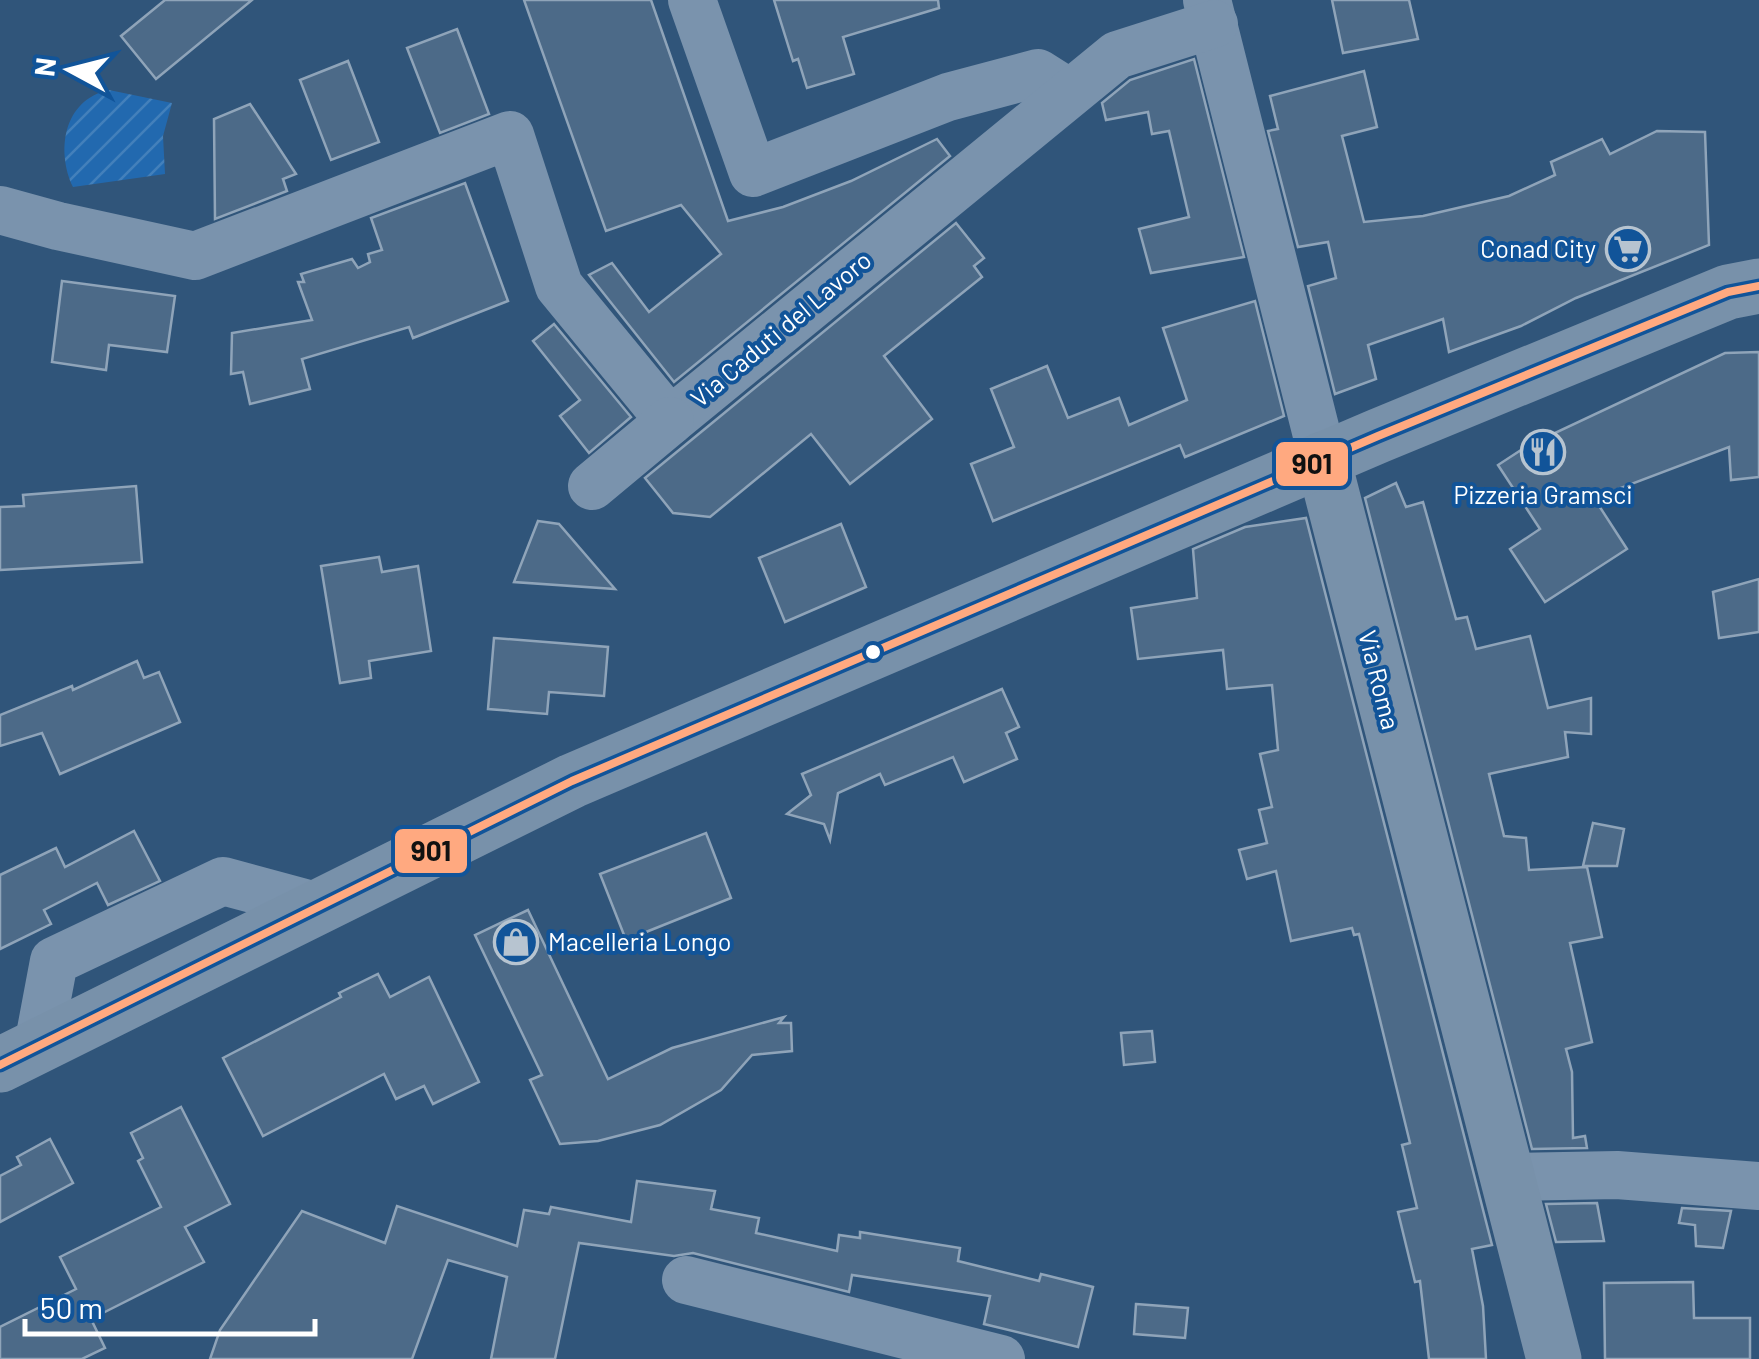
<svg xmlns="http://www.w3.org/2000/svg" width="1759" height="1359" font-family="Barlow,sans-serif">
	<style>
		.garden { fill: url(#garden-furrows) }
		.building { fill: #4c6a88; stroke: #8fa4b9; stroke-width: 2.5 }
		.lines { fill: none; stroke-linecap: round; stroke-linejoin: round }
		.minor { stroke: #7a93ad; stroke-width: 48 }
		.major { stroke: #7891aa; stroke-width: 55 }
		.bus-1-casing { stroke: #115499; stroke-width: 15 }
		.bus-1 { stroke: #ffa980; stroke-width: 8 }
		.bus-dot { fill: #fff; stroke: #115499; stroke-width: 4 }
		.labels { text-anchor: middle; stroke-width: 8; stroke-linejoin: round; paint-order: stroke }
		.poi-label { font-size: 25px; fill: #fff; stroke: #115499; text-anchor: end }
		.street-label { font-size: 25px; fill: #fff; stroke: #115499 }
		.line-badge { stroke: #115499; stroke-width: 4 }
		.pale-badge-label { font-size: 28px; text-anchor: middle; font-weight: bold; fill: #111 }
	</style>
	<defs>
		<pattern id="garden-furrows" width="10" height="10" patternUnits="userSpaceOnUse" patternTransform="scale(2.5)"><rect width="10" height="10" fill="#2269af"/><path d="M-1 1l2-2M0 10L10 0M9 11l2-2" fill="none" stroke="#4380bb"/></pattern>
	</defs>
	<rect width="100%" height="100%" fill="#30557a"/>
	<path class="garden" d="M109,90l63,13 -9,33 2,38 -92,13c-17,-36 -10,-87 36,-97z"/>
	<g class="building">
		<polygon points="165,0 252,0 156,79 121,36"/>
		<polygon points="524,0 651,0 728,221 783,207 851,181 937,139 950,156 674,382 589,275 612,263 649,312 721,254 681,205 606,231"/>
		<polygon points="774,0 938,0 939,8 843,37 854,74 807,88 798,59 793,61"/>
		<polygon points="1332,0 1409,0 1418,39 1343,53"/>
		<polygon points="457,29 489,114 440,133 407,48"/>
		<polygon points="1194,59 1244,257 1151,273 1139,229 1189,217 1169,131 1152,134 1148,112 1106,120 1102,103 1130,80"/>
		<polygon points="348,61 379,142 331,160 300,80"/>
		<polygon points="1364,71 1377,127 1342,136 1364,222 1423,216 1509,196 1555,175 1551,162 1602,139 1610,154 1657,131 1705,132 1709,245 1576,298 1521,326 1449,352 1443,319 1368,345 1376,379 1335,394 1308,286 1336,278 1328,242 1298,247 1268,131 1278,129 1270,96"/>
		<polygon points="250,104 296,174 283,179 287,191 215,219 214,119"/>
		<polygon points="465,183 508,301 413,338 409,327 302,359 310,389 250,404 243,372 231,374 232,333 312,320 298,282 304,282 301,274 352,259 358,268 370,262 368,254 382,250 371,218"/>
		<polygon points="956,223 984,258 974,266 982,277 884,356 932,419 850,484 811,434 710,517 673,513 645,478"/>
		<polygon points="62,281 175,296 167,352 109,345 106,370 52,362"/>
		<polygon points="1255,301 1284,416 1185,457 1180,445 993,521 971,464 1014,447 991,389 1047,366 1068,418 1119,398 1129,425 1187,400 1163,328"/>
		<polygon points="554,324 631,417 589,453 560,416 580,400 533,341"/>
		<polygon points="1759,352 1759,477 1731,480 1729,447 1594,498 1627,549 1545,602 1510,549 1540,529 1498,465 1550,431 1553,434 1725,353"/>
		<polygon points="1396,483 1406,507 1423,502 1456,619 1467,617 1476,649 1530,636 1548,708 1591,698 1591,734 1565,732 1568,757 1489,774 1504,836 1526,838 1529,870 1587,867 1602,937 1570,943 1592,1042 1566,1049 1572,1072 1573,1138 1585,1136 1587,1148 1532,1149 1365,498"/>
		<polygon points="136,486 142,562 0,570 0,507 24,506 23,495"/>
		<polygon points="1306,518 1492,1245 1472,1249 1483,1306 1486,1359 1429,1359 1420,1281 1415,1282 1398,1212 1417,1208 1402,1145 1410,1143 1359,934 1354,935 1352,928 1291,941 1276,871 1247,879 1239,850 1267,843 1259,810 1272,807 1260,754 1278,750 1272,685 1227,689 1223,650 1138,659 1131,608 1197,598 1193,549 1245,527"/>
		<polygon points="538,521 559,524 615,589 514,582"/>
		<polygon points="841,524 866,587 785,622 759,558"/>
		<polygon points="379,557 382,572 418,566 431,651 369,661 371,678 340,683 321,566"/>
		<polygon points="1759,579 1759,632 1719,638 1713,592"/>
		<polygon points="494,638 608,647 604,696 549,692 547,714 488,709"/>
		<polygon points="137,661 144,678 159,672 180,722 60,774 42,733 0,746 0,715 72,686 73,690"/>
		<polygon points="1002,689 1019,727 1006,733 1017,759 964,782 953,757 885,785 880,774 838,793 830,840 824,824 787,814 811,795 802,774"/>
		<polygon points="1593,823 1624,829 1617,866 1583,866"/>
		<polygon points="134,831 160,881 108,905 97,883 44,910 51,924 0,949 0,875 56,848 65,867"/>
		<polygon points="706,833 731,898 626,940 600,874"/>
		<polygon points="528,910 608,1079 672,1048 784,1017 779,1023 791,1023 792,1051 752,1055 721,1090 660,1125 598,1141 560,1144 530,1080 542,1075 475,935"/>
		<polygon points="378,974 390,997 429,977 479,1082 433,1104 424,1086 396,1099 384,1074 263,1136 223,1058 341,997 339,993"/>
		<polygon points="1152,1031 1155,1062 1124,1065 1121,1033"/>
		<polygon points="181,1107 230,1204 185,1227 204,1262 91,1319 105,1348 82,1359 0,1359 0,1327 76,1289 60,1257 161,1207 138,1161 143,1158 131,1133"/>
		<polygon points="50,1139 73,1183 0,1222 0,1176 21,1165 17,1157"/>
		<polygon points="637,1181 715,1191 711,1209 759,1218 756,1233 837,1251 839,1235 860,1238 860,1232 960,1248 958,1261 1039,1281 1041,1274 1093,1287 1078,1347 984,1324 990,1296 852,1275 849,1292 693,1253 674,1256 579,1243 555,1359 491,1359 507,1277 448,1260 412,1359 210,1359 220,1330 302,1211 385,1243 397,1206 517,1246 524,1210 549,1214 551,1207 631,1222"/>
		<polygon points="1597,1203 1604,1241 1556,1242 1546,1204"/>
		<polygon points="1682,1208 1731,1211 1723,1248 1696,1246 1695,1225 1679,1223"/>
		<polygon points="1693,1282 1694,1318 1750,1318 1750,1359 1605,1359 1604,1283"/>
		<polygon points="1136,1304 1188,1308 1185,1338 1134,1334"/>
	</g>
	<g class="lines">
		<g class="minor">
			<polyline points="692,0 753,173 948,97 1038,73 1068,92"/>
			<polyline points="1207,0 1323,459"/>
			<polyline points="0,210 58,226 195,256 510,135 559,286 670,421 1117,55 1214,24"/>
			<polyline points="592,486 670,421"/>
			<polyline points="38,1046 54,961 223,881 319,907"/>
			<polyline points="1506,1177 1617,1175 1759,1186"/>
			<polyline points="686,1280 1001,1359"/>
		</g>
		<g class="major">
			<polyline points="1323,459 1554,1359"/>
			<polyline points="0,1065 572,781 1378,436 1728,292 1759,286"/>
		</g>
		<defs>
			<polyline id="bus-1" points="0,1065 572,781 1378,436 1728,292 1759,286"/>
		</defs>
		<use href="#bus-1" class="bus-1-casing"/>
		<use href="#bus-1" class="bus-1"/>
	</g>
	<defs>
		<symbol id="supermarket-ring" viewBox="-11 -11 22 22"><circle r="9.5" fill="#115499" stroke="#b7c4d0" stroke-width="1.5"/><path d="M-6-5.5h2.5l.6 2H6L4.5 2H-2.5L-4.4-4H-6ZM-1.5 3.2a1.3 1.3 0 1 0 .1 0ZM3 3.2a1.3 1.3 0 1 0 .1 0Z" fill="#b7c4d0"/></symbol>
		<symbol id="restaurant-ring" viewBox="-11 -11 22 22"><circle r="9.5" fill="#115499" stroke="#b7c4d0" stroke-width="1.5"/><path d="M-5-6h1v4h1v-4h1v4h1v-4h1v5L-1.5 .5V6h-2V.5L-5-1ZM5-6V6H3V1.5H1.5Q1.5-4 5-6Z" fill="#b7c4d0"/></symbol>
		<symbol id="shop-ring" viewBox="-11 -11 22 22"><circle r="9.5" fill="#115499" stroke="#b7c4d0" stroke-width="1.5"/><path d="M-5-2.5h2.3a2.7 3.5 0 0 1 5.4 0H5L5.5 6h-11ZM-1.5-2.5h3a1.5 2.3 0 0 0-3 0Z" fill="#b7c4d0"/></symbol>
	</defs>
	<g fill-rule="evenodd">
		<use href="#supermarket-ring" x="1603" y="224" width="50" height="50"/>
		<use href="#restaurant-ring" x="1518" y="427" width="50" height="50"/>
		<use href="#shop-ring" x="491" y="917" width="50" height="50"/>
	</g>
	<circle class="bus-dot" cx="873" cy="652" r="9"/>
	<g class="labels">
		<g class="poi-label">
			<text x="1596" y="258">Conad City</text>
			<text x="1543" y="504" text-anchor="middle">Pizzeria Gramsci</text>
			<text x="548" y="951" text-anchor="start">Macelleria Longo</text>
		</g>
		<g class="street-label">
			<text transform="translate(781 329) rotate(-40)" y="9">Via Caduti del Lavoro</text>
			<text transform="translate(1379 680) rotate(76)" y="9">Via Roma</text>
		</g>
	</g>
	<g class="line-badge">
		<rect x="1274" y="440" width="76" height="48" rx="10" fill="#ffa980"/>
		<rect x="393" y="827" width="76" height="48" rx="10" fill="#ffa980"/>
	</g>
	<g class="pale-badge-label">
		<text x="1312" y="474">901</text>
		<text x="431" y="861">901</text>
	</g>
	<g transform="translate(70 70) rotate(277)" stroke="#115499" stroke-width="8" paint-order="stroke">
	<path d="M0-8L18 38L0 25L-18 38Z" fill="#ffffff"/>
	<text y="-15" font-size="28" font-weight="bold" text-anchor="middle" fill="#ffffff">N</text>
	</g>
	<path d="M25 1319v15h290v-15" fill="none" stroke="#ffffff" stroke-width="5"/>
	<text x="40" y="1319" font-size="30" fill="#ffffff" stroke="#115499" stroke-width="8" paint-order="stroke">50 m</text>
</svg>
